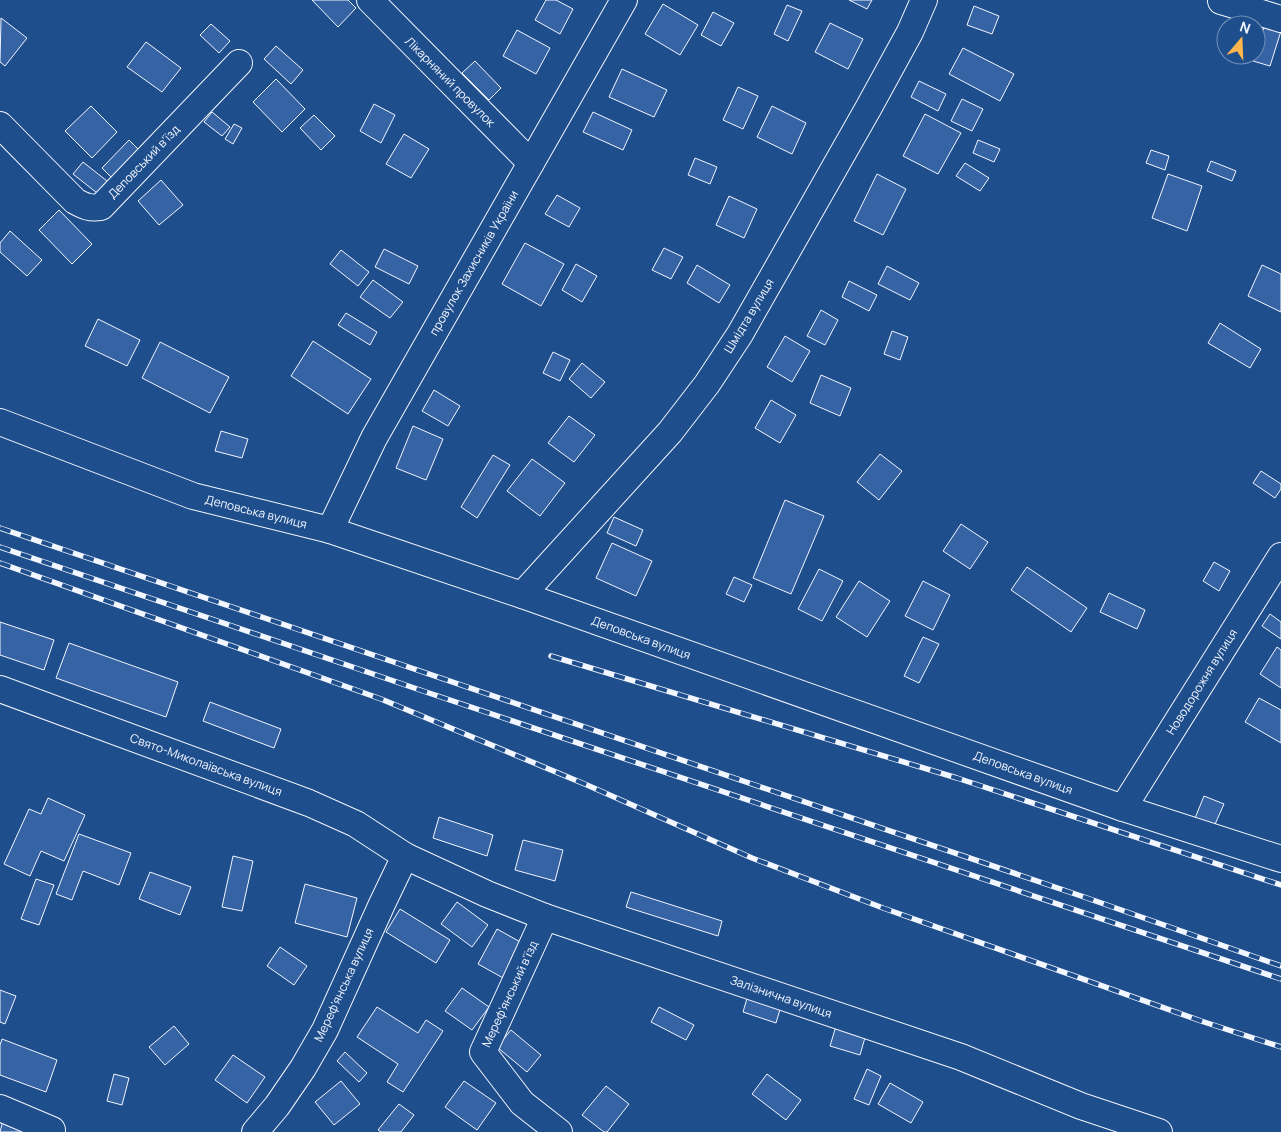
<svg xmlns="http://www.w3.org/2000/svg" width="1281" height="1132" font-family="Manrope,sans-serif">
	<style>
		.building { fill: #3563a3; stroke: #f2f6ff }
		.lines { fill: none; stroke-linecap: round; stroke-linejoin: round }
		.minor-casing { stroke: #f2f6ff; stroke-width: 28 }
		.minor { stroke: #1f4e8c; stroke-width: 26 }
		.rail-casing { stroke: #f2f6ff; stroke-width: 5.5 }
		.rail { stroke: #1f4e8c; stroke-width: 4; stroke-dasharray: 11; stroke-linecap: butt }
		.labels { text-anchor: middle; stroke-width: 4; stroke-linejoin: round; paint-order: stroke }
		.street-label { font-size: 12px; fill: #f2f6ff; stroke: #1f4e8c }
	</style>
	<rect width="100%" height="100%" fill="#1f4e8c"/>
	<g class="building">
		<polygon points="312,0 348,0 356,8 338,27"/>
		<polygon points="546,0 556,0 573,9 560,34 535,20"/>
		<polygon points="849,0 872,0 867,9"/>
		<polygon points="663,4 698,25 680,55 645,34"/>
		<polygon points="787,5 802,11 788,41 774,34"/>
		<polygon points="974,6 999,16 992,34 967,25"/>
		<polygon points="713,12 734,23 721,46 701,35"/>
		<polygon points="1,18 27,38 5,66 0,62"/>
		<polygon points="1266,21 1281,31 1270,66 1253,61"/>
		<polygon points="830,23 863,39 848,69 815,52"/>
		<polygon points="211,24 230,41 219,53 200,35"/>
		<polygon points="517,30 550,48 536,74 503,56"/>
		<polygon points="146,42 181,68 162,92 127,67"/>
		<polygon points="276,46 303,70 291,84 264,59"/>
		<polygon points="963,48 1014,74 1000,101 949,74"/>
		<polygon points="475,61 501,88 489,100 462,73"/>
		<polygon points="622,69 667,90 654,117 609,97"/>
		<polygon points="276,79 305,109 282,132 253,102"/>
		<polygon points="919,81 946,94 938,111 911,97"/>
		<polygon points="738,87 758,96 743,129 723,120"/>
		<polygon points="962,99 983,109 972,131 951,121"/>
		<polygon points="374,104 395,115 381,143 360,131"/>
		<polygon points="91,106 117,132 92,158 65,131"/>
		<polygon points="772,106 806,123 792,154 757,137"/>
		<polygon points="212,112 230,127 222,136 204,122"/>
		<polygon points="593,112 632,130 623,150 583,132"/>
		<polygon points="925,114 961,133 938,174 903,156"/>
		<polygon points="314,115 335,136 321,150 300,128"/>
		<polygon points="234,124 242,128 233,144 225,139"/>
		<polygon points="404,134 429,149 411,178 386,164"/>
		<polygon points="129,140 142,153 115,181 102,168"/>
		<polygon points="978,140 1000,149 994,162 973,153"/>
		<polygon points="1151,150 1169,156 1165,170 1146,163"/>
		<polygon points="695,158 717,167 710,184 688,175"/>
		<polygon points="1211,161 1236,171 1232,181 1207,171"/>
		<polygon points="83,162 107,181 97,193 73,174"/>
		<polygon points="965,163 989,178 980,191 956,176"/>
		<polygon points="877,174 906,189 883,235 854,221"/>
		<polygon points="1168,174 1202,186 1187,231 1152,218"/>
		<polygon points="161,180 183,205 159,225 138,201"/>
		<polygon points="557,195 580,208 569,227 545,214"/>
		<polygon points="729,196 757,209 744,238 716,225"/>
		<polygon points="59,210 92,244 72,264 39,230"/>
		<polygon points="10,231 42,260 27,276 0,252 0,243"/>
		<polygon points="525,243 564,264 541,306 502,284"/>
		<polygon points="664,248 683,257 671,279 652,270"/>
		<polygon points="384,249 418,266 409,284 375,267"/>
		<polygon points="341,250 369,272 358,286 330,264"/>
		<polygon points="576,264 597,276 582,302 562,290"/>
		<polygon points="697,265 730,285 719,303 687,283"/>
		<polygon points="1262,265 1281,274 1281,312 1248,296"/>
		<polygon points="887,266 919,283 910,300 878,284"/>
		<polygon points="373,280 403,302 390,318 360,297"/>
		<polygon points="849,281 877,295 869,311 842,297"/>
		<polygon points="821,310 838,320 825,345 807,336"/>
		<polygon points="346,313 377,332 370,345 338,325"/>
		<polygon points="98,319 140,340 127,366 85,346"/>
		<polygon points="1220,323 1261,349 1250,368 1208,343"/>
		<polygon points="892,331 908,337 900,360 884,354"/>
		<polygon points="785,336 810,351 792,382 767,367"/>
		<polygon points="313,341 371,379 348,414 291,376"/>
		<polygon points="160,342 229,377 210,413 142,378"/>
		<polygon points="553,352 570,360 560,381 543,373"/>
		<polygon points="582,363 605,382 591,398 569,379"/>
		<polygon points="821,375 851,388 840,416 810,403"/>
		<polygon points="434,390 460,406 448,426 422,411"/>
		<polygon points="771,400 796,415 780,443 755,428"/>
		<polygon points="569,416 595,435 574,462 548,443"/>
		<polygon points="413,426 443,439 426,480 396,468"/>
		<polygon points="221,431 248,439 242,458 215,451"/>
		<polygon points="880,454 902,471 879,500 857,482"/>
		<polygon points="493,455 510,465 477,518 461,507"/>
		<polygon points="532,459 565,483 540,516 507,491"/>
		<polygon points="1261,471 1281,484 1281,489 1275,498 1253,483"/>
		<polygon points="785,500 824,516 791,594 753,578"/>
		<polygon points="614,517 643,530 636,546 607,533"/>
		<polygon points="961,524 988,542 970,569 943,551"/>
		<polygon points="612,543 652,561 636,596 596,578"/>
		<polygon points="1214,562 1230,571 1219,591 1203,581"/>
		<polygon points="1027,567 1087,608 1071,632 1011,590"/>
		<polygon points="819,569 843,581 822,621 798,609"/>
		<polygon points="734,577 752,585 744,602 726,594"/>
		<polygon points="859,581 890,601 867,637 836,617"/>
		<polygon points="923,581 950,595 933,630 905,616"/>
		<polygon points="1109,593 1145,610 1137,629 1100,612"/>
		<polygon points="1270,614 1281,622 1281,639 1262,626"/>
		<polygon points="0,622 54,640 44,670 0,655"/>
		<polygon points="923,637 939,644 919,683 904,676"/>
		<polygon points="69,643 178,682 166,717 56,678"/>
		<polygon points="1277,647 1281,650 1281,688 1260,674"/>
		<polygon points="1259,698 1281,710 1281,743 1245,722"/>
		<polygon points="210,702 281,729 274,748 203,721"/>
		<polygon points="1204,796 1224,804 1212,831 1193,823"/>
		<polygon points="48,798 85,815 64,861 41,851 30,876 4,864 29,809 41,814"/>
		<polygon points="439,817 493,835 487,856 433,838"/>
		<polygon points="79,834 131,853 119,885 83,871 72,900 56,894"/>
		<polygon points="523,840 563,850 555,881 515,870"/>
		<polygon points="233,856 253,861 242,911 222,907"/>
		<polygon points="150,872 191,887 180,915 139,899"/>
		<polygon points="36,879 54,885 39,925 21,919"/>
		<polygon points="305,884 357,898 347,937 295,923"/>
		<polygon points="631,892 722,921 718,936 626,907"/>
		<polygon points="457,902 488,925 472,947 441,924"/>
		<polygon points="400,909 450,940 436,963 386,932"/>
		<polygon points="497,929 524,944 505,979 478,964"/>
		<polygon points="280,947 307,966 294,985 267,966"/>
		<polygon points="462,988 489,1007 472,1030 445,1011"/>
		<polygon points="0,990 16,996 5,1024 0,1022"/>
		<polygon points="748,995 781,1006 776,1023 743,1012"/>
		<polygon points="377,1007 418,1033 426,1020 443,1031 403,1092 387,1082 398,1064 357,1037"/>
		<polygon points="659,1007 694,1025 686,1040 651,1022"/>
		<polygon points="174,1026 189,1044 165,1065 149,1047"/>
		<polygon points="836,1026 866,1034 860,1055 830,1046"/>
		<polygon points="511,1030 541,1055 527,1072 497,1047"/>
		<polygon points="2,1039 57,1060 46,1092 0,1075 0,1045"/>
		<polygon points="345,1052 367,1073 359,1082 337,1061"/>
		<polygon points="233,1055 265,1077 247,1103 215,1080"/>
		<polygon points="867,1069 881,1076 869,1105 854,1099"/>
		<polygon points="114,1074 129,1078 122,1105 107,1101"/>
		<polygon points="767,1074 801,1100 786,1120 752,1094"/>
		<polygon points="341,1081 360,1104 334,1125 315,1102"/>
		<polygon points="464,1081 496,1103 477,1130 445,1107"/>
		<polygon points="890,1083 923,1102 911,1123 878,1104"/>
		<polygon points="606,1086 629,1104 607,1132 604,1132 582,1115"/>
		<polygon points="399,1104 414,1115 401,1132 381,1132 378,1130"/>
		<polygon points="3,1120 36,1132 0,1132"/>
	</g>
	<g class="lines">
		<defs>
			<g id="minor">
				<polyline points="370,0 531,163"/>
				<polyline points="1221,1 1281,19"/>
				<path d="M0,125l75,76c9,5 15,8 26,6l138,-144"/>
				<polyline points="0,422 193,496 330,530 522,595 1123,808 1281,859"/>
				<polyline points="330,530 374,438 624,0"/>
				<polyline points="522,595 670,432 707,384 740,334 869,107 910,32 924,0"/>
				<polyline points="0,689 309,803 356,824 405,856 487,894 545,917 961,1057 1081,1106 1159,1132"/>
				<polyline points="1123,808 1281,556"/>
				<polyline points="545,917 483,1052 522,1103 559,1132"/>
				<polyline points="0,1108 52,1130"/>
				<polyline points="255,1132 277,1106 303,1068 325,1030 382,904 405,856"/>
			</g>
		</defs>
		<use href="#minor" class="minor-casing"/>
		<use href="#minor" class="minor"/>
		<defs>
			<g id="rail">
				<polyline points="0,528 1087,898 1281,966"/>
				<polyline points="0,547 426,692 1281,979"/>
				<polyline points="0,563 381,699 587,785 752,858 883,908 1201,1021 1281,1047"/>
				<polyline points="551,656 957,778 1281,885"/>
			</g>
		</defs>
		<use href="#rail" class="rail-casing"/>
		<use href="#rail" class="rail"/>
	</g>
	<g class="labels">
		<g class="street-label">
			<text transform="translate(450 82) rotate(45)" y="4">Лікарняний провулок</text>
			<text transform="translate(144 162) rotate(-46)" y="4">Деповський в’їзд</text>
			<text transform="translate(474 263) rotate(-60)" y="4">провулок Захисників України</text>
			<text transform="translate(749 316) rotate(-59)" y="4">Шмідта вулиця</text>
			<text transform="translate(256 512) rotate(14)" y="4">Деповська вулиця</text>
			<text transform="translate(641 638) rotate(20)" y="4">Деповська вулиця</text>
			<text transform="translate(1202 682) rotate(-58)" y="4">Новодорожня вулиця</text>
			<text transform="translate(206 765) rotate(20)" y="4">Свято-Миколаївська вулиця</text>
			<text transform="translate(1023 773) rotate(20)" y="4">Деповська вулиця</text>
			<text transform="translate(344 985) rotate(-65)" y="4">Мереф'янська вулиця</text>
			<text transform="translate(510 994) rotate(-65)" y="4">Мереф'янський в'їзд</text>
			<text transform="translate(781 997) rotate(19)" y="4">Залізнична вулиця</text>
		</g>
	</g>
	<g transform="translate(1241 40) rotate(19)"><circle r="24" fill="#1f4e8c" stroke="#7391ba"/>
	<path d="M0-4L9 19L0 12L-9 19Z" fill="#ffb74d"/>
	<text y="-8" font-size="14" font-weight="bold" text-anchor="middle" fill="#f2f6ff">N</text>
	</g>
</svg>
